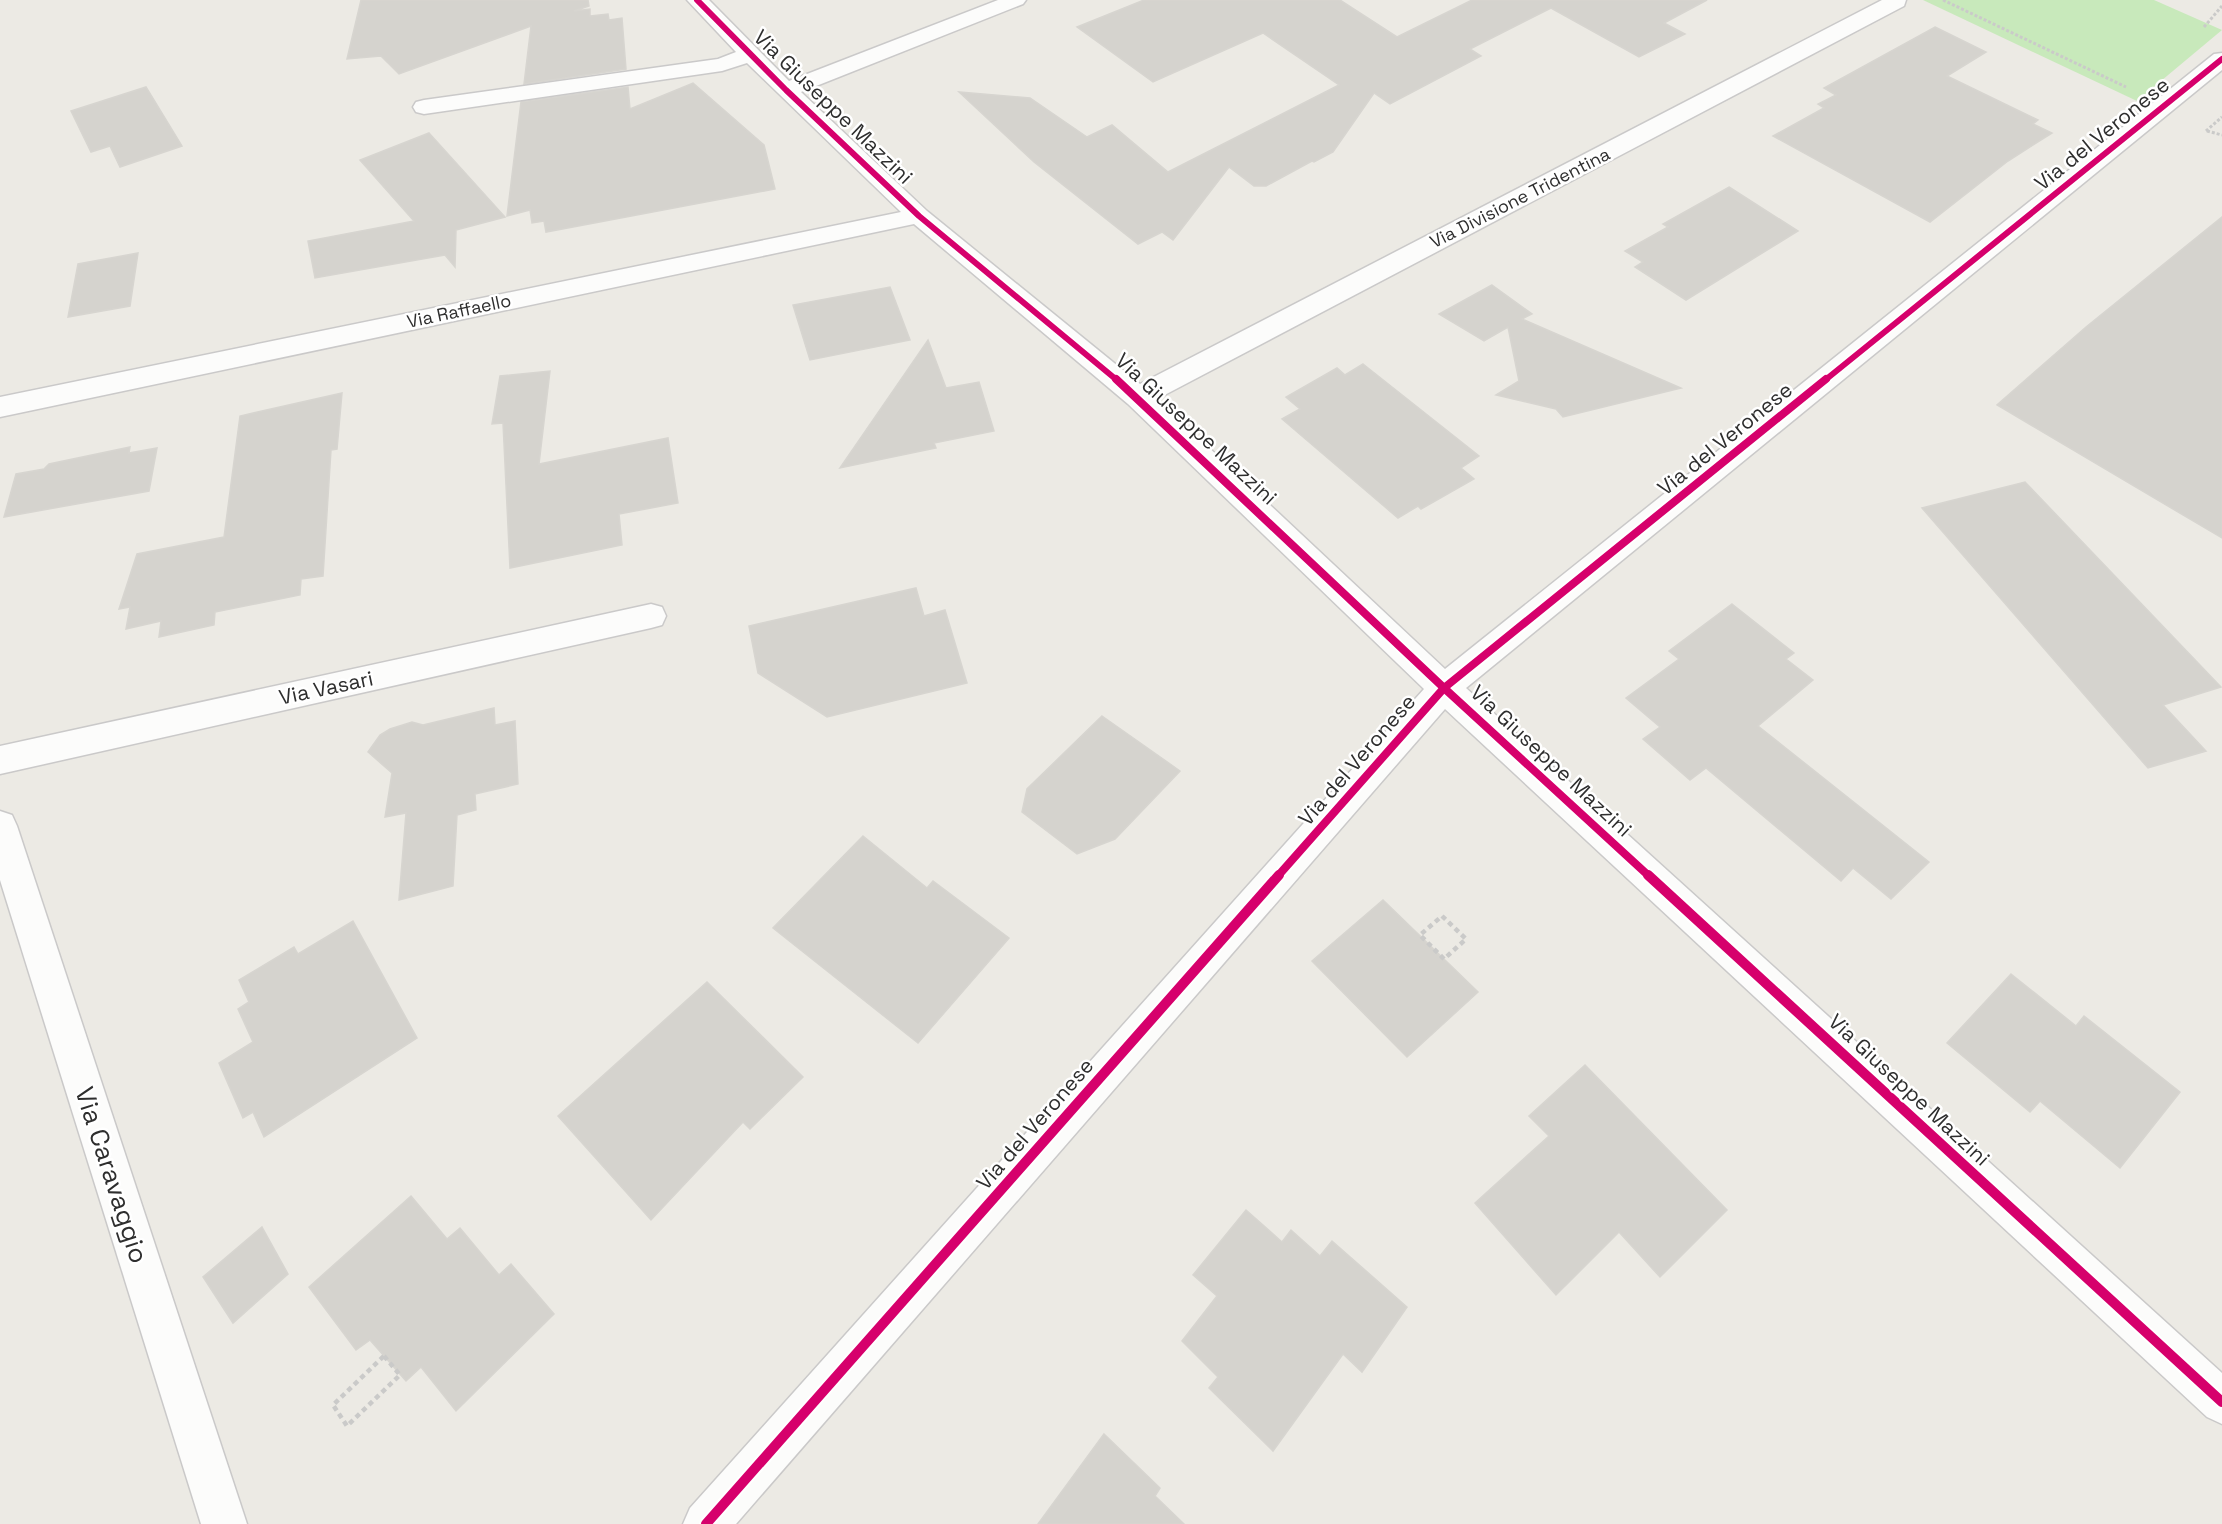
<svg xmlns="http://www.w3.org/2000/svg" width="2222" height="1524" font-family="'Space Grotesk',sans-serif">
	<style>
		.green { fill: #c8e9bb }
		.building { fill: #d5d3ce; stroke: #d7d5d0; stroke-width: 1.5 }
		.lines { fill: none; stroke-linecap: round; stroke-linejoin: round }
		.minor-casing { stroke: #cac9c9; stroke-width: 3 }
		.path-far1 { stroke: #cacac9; stroke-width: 3; stroke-dasharray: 3 2; stroke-linecap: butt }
		.path { stroke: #cacac9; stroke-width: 4.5; stroke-dasharray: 5 4; stroke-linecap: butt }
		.minor { fill: #fcfcfb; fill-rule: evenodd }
		.cycleway-far2-casing { stroke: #fff; stroke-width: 9 }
		.cycleway-far1-casing { stroke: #fff; stroke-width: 12 }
		.cycleway-casing { stroke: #fff; stroke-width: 14 }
		.cycleway-far2 { stroke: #d6006c; stroke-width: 6 }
		.cycleway-far1 { stroke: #d6006c; stroke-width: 8 }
		.cycleway { stroke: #d6006c; stroke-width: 10 }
		.labels { text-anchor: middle; stroke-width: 5; stroke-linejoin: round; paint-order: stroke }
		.far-street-label { font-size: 18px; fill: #2e2e2e; stroke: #fff }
		.street-label { font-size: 21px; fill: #2e2e2e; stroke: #fff }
		.near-street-label { font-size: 26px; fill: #2e2e2e; stroke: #fff }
	</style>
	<rect width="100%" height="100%" fill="#eceae4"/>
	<polygon class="green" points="1923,0 2154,0 2222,30 2137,101"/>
	<g class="building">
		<polygon points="361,0 588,0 589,6 574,11 590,9 590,16 608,14 609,20 622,18 626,69 524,84 531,26 399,74 381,56 347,59"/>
		<polygon points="1144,0 1340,0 1397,37 1472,0 1707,0 1664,23 1685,34 1639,57 1551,8 1470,49 1481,56 1390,104 1374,93 1333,152 1314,162 1312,161 1266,186 1254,186 1229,167 1173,240 1162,232 1138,244 1034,162 959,92 1030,98 1087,137 1112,125 1168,172 1339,85 1263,33 1153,82 1077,27"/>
		<polygon points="1935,27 1986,52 1947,76 2038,120 2033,124 2052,133 2008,161 1930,222 1773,136 1824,108 1818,104 1836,95 1824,88"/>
		<polygon points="693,83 764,145 775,189 546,232 544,221 532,223 530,210 507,216 521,102 628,87 630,109"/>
		<polygon points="146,87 182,146 120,167 110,146 91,152 71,111"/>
		<polygon points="429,133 505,217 456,230 455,267 445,255 315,278 308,241 414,221 360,160"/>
		<polygon points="1729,187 1798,231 1686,300 1635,267 1643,262 1625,251 1668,227 1663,224"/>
		<polygon points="2222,217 2222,538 1997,405 2086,327"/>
		<polygon points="138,253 130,306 68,317 78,264"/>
		<polygon points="1492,285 1532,314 1522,319 1681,388 1563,417 1556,409 1496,395 1519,381 1508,327 1484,341 1439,314"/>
		<polygon points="890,287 910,340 810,360 793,305"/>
		<polygon points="928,340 946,388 979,382 994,431 934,443 936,448 840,468"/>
		<polygon points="1363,364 1479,456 1461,468 1474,479 1421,509 1418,506 1398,518 1282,419 1300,409 1286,397 1337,368 1345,375"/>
		<polygon points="550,371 539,464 668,438 678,503 619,514 622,545 510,568 503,423 492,424 500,376"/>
		<polygon points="342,393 337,449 331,450 323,576 301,579 300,595 215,612 214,625 159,637 161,621 126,629 130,607 119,609 137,554 224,537 240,416"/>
		<polygon points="130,447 129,453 157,448 149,491 4,517 16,474 44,469 49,464"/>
		<polygon points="2025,482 2221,687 2163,705 2206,751 2148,768 1922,508"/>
		<polygon points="916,588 924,616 945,610 967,683 827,717 758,673 749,626"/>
		<polygon points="1732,604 1794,653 1786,659 1813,680 1758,726 1929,862 1891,899 1853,868 1841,881 1706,768 1690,780 1643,739 1660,727 1626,698 1679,659 1669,651"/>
		<polygon points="494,708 495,725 515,721 518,784 475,794 476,810 457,815 453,886 399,900 406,813 385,817 392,773 368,752 380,735 390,729 412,722 423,725"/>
		<polygon points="1102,716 1180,771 1115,839 1077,854 1022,812 1027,789"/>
		<polygon points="863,836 927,888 933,881 1009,938 918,1043 773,928"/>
		<polygon points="1383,900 1478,992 1407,1057 1312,961"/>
		<polygon points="353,921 417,1038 264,1137 253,1112 243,1118 219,1063 253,1042 238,1009 249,1002 239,980 294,947 298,954"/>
		<polygon points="2011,974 2076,1026 2084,1016 2180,1092 2120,1168 2040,1101 2030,1112 1947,1043"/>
		<polygon points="707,982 803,1077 750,1129 743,1122 651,1220 558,1116"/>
		<polygon points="1585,1065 1727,1210 1660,1277 1619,1232 1556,1295 1475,1203 1549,1136 1529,1116"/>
		<polygon points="411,1196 447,1239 460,1228 499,1275 511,1264 554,1314 456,1411 421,1367 406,1381 370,1340 356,1350 309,1287"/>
		<polygon points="1246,1210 1282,1242 1291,1230 1320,1256 1332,1241 1407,1307 1362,1372 1343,1354 1273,1451 1209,1388 1218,1377 1182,1341 1217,1296 1193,1275"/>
		<polygon points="262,1227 288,1274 233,1323 203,1277"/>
		<polygon points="1104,1434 1160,1488 1155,1496 1184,1524 1038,1524"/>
	</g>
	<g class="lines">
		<defs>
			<g id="minor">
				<polygon points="687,0 709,0 789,81 998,0 1026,0 1023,4 801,92 927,211 1140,384 1882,0 1906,0 1904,6 1157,399 1445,669 2214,54 2222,53 2222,70 1466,688 2222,1373 2222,1424 2207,1417 1445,709 736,1524 683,1524 690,1508 1424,689 1128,404 914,224 0,417 0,397 901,212 747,63 722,71 424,114 416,112 413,107 416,102 424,100 718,59 736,52"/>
				<polygon points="651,604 662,607 666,616 662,625 651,628 0,774 0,746"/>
				<polygon points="0,811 12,815 17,826 247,1524 201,1524 0,880"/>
			</g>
		</defs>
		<use href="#minor" class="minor-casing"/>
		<g class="path-far1">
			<polyline points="1943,0 2126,87"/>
			<polyline points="2204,27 2222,6"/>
			<polyline points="2206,131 2222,117"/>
			<polyline points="2207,131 2222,135"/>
		</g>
		<g class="path">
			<polygon points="1442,916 1466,939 1444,959 1420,935"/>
			<polygon points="384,1356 400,1375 347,1426 333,1405"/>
		</g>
		<use href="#minor" class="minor"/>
		<defs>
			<g id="cycleway-far2">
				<polyline points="697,0 786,90 919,216 1118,381"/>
				<polyline points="1824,381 2222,59"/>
			</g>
			<g id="cycleway-far1">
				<polyline points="1116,379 1444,688 1650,877"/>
				<polyline points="1277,877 1444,688 1826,379"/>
			</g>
			<g id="cycleway">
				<polyline points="1648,875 2222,1402"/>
				<polyline points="706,1524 1279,875"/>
			</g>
		</defs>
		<use href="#cycleway-far2" class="cycleway-far2-casing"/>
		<use href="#cycleway-far1" class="cycleway-far1-casing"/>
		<use href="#cycleway" class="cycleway-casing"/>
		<use href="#cycleway-far2" class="cycleway-far2"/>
		<use href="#cycleway-far1" class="cycleway-far1"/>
		<use href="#cycleway" class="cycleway"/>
	</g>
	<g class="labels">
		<g class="far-street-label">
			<text transform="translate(1520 198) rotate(-27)" y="6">Via Divisione Tridentina</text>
			<text transform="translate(459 311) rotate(-12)" y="6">Via Raffaello</text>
		</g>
		<g class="street-label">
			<text transform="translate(833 107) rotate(44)" y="7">Via Giuseppe Mazzini</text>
			<text transform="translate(2102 134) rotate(-39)" y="7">Via del Veronese</text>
			<text transform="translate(1196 429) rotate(43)" y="7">Via Giuseppe Mazzini</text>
			<text transform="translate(1725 439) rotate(-39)" y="7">Via del Veronese</text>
			<text transform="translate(326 688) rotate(-12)" y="7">Via Vasari</text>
			<text transform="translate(1357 760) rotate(-49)" y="7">Via del Veronese</text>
			<text transform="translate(1551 761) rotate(43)" y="7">Via Giuseppe Mazzini</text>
			<text transform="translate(1909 1090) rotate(43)" y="7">Via Giuseppe Mazzini</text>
			<text transform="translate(1035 1124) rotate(-49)" y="7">Via del Veronese</text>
		</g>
		<g class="near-street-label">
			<text transform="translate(112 1175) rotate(72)" y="9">Via Caravaggio</text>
		</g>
	</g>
</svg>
